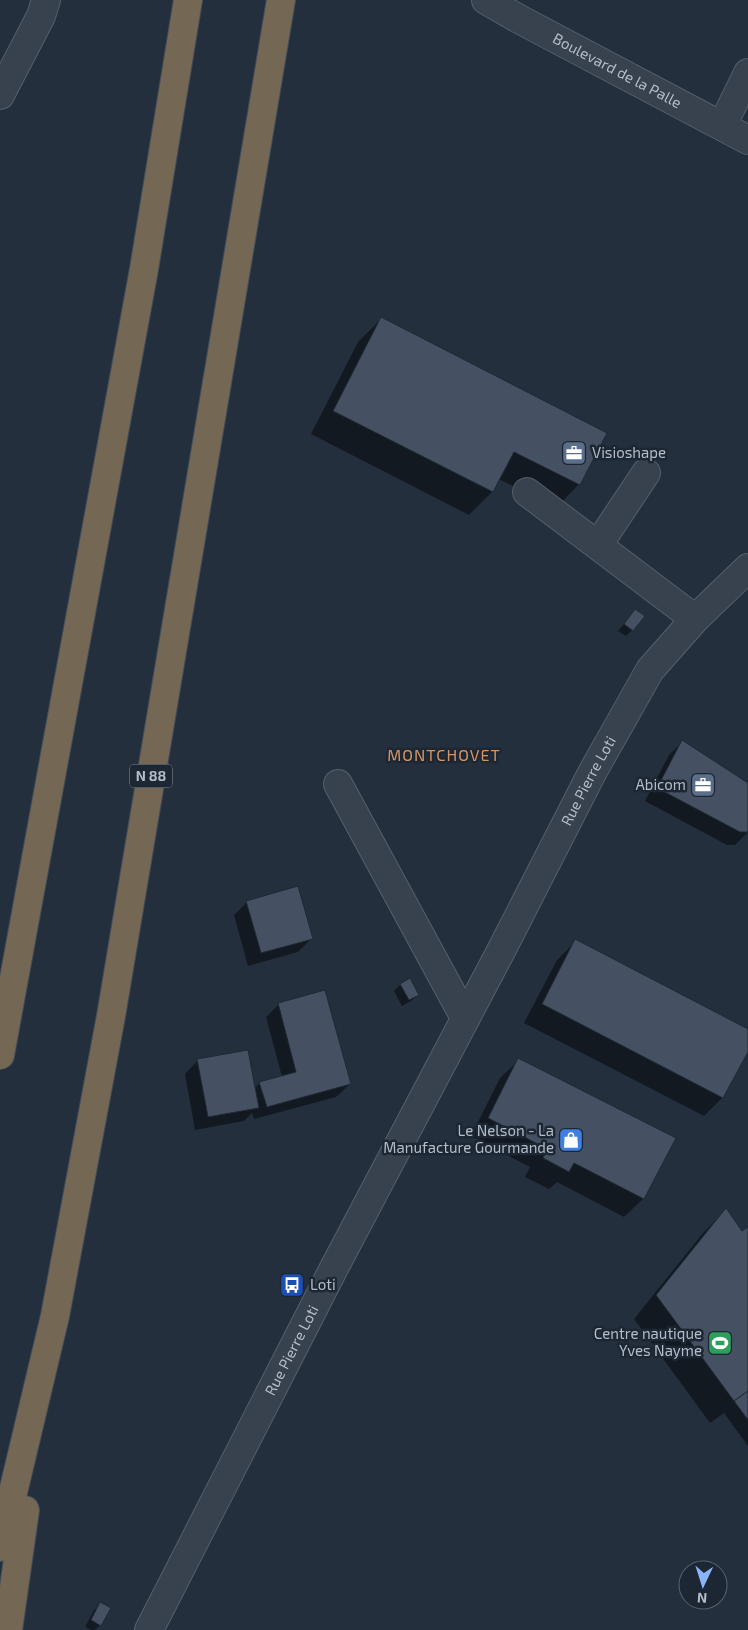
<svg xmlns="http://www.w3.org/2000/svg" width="748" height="1630" font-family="'Exo 2',sans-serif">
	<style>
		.shadow { fill: #0007 }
		.building { fill: #455162; stroke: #1f2835 }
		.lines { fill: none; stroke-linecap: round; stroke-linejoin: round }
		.minor-casing { stroke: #565f6c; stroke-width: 30 }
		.highway-casing { stroke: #434c59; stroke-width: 30 }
		.minor { stroke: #38414e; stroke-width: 28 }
		.highway { stroke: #746855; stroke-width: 28 }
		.labels { text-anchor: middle; stroke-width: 5; stroke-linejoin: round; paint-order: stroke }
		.shield { fill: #1d2633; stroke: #878f9c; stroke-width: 1 }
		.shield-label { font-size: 14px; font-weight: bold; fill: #b4bcc9 }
		.street-label { font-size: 15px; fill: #b4bcc9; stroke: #1d2633 }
		.poi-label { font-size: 15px; fill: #b4bcc9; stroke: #1d2633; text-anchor: end }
		.neighbourhood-label { font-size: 16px; letter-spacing: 1px; fill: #d59563; stroke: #1d2633 }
	</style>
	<rect width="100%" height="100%" fill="#242f3e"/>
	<g class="shadow">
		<polygon points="381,319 605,433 579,484 556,508 499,479 492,492 469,515 311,434 358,342"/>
		<polygon points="635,611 632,630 626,636 618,631"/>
		<polygon points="682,742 748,784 748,832 735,845 727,845 645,801 669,755"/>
		<polygon points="247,902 311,939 298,952 248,966 234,915"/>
		<polygon points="576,941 748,1031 748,1049 722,1098 704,1116 524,1023 557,960"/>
		<polygon points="400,985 418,995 411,1001 402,1006 394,991"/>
		<polygon points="279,1004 350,1084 336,1097 254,1119 252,1113 244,1121 195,1130 185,1074 198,1060 254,1089 260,1083 282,1077 266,1017"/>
		<polygon points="519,1060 674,1139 643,1199 624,1217 557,1182 549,1189 525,1177 530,1167 471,1136 500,1078"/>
		<polygon points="726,1210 742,1233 748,1228 748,1446 724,1413 710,1423 634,1319 703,1233"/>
		<polygon points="101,1604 100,1625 95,1630 91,1630 85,1627 94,1610"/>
	</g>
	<g class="building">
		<polygon points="381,317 607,433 580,485 514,452 493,492 333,411"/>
		<polygon points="635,609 645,616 633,631 624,624"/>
		<polygon points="682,740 748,783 748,832 740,832 657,788"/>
		<polygon points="298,886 313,939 261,953 246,901"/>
		<polygon points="575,939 748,1029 748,1052 723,1098 542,1004"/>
		<polygon points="410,978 419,995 409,1000 400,984"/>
		<polygon points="325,990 351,1084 267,1107 259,1082 296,1072 278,1003"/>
		<polygon points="248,1050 259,1108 208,1117 197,1059"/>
		<polygon points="518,1058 676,1138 644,1199 574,1163 569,1172 543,1158 547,1149 488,1118"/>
		<polygon points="726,1208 742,1231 748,1227 748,1391 734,1401 656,1295"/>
		<polygon points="748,1391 748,1420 734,1401"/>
		<polygon points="100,1602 111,1608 101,1626 91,1620"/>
	</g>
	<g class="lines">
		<defs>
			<g id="minor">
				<path id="s1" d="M486,0l33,19 229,121"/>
				<polyline points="0,95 41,16 46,0"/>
				<polyline points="722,126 748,73"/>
				<polyline points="527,492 695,619"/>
				<polyline points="598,545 646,473"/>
				<polyline points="338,784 465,1018"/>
				<path id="s2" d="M149,1630l185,-362 168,-319 91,-178 57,-101 45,-51 53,-51"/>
			</g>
			<g id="highway">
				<polyline points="0,1055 144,269 188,0"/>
				<polyline points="0,1547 55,1316 111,1016 281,0"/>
				<polyline points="8,1630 25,1510"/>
			</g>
		</defs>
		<use href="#minor" class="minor-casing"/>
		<use href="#highway" class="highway-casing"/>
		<use href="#minor" class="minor"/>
		<use href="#highway" class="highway"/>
	</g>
	<defs>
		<symbol id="office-square" viewBox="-11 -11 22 22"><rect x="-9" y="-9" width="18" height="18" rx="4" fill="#5c6f8a" stroke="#1d2633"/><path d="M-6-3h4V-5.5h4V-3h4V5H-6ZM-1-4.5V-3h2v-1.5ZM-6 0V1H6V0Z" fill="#fff"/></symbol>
		<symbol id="shop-square" viewBox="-11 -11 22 22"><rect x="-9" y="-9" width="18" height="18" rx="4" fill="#3f7fe0" stroke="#1d2633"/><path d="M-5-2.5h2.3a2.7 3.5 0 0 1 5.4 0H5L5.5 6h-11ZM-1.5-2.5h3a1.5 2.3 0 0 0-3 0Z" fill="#fff"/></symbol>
		<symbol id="bus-square" viewBox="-11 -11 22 22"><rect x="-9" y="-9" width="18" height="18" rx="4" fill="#1a4fb4" stroke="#1d2633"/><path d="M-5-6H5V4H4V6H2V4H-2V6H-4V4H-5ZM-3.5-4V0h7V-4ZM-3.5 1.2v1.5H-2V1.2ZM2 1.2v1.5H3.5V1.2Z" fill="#fff"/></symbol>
		<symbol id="stadium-square" viewBox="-11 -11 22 22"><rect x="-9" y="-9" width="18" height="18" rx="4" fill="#2e9e5b" stroke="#1d2633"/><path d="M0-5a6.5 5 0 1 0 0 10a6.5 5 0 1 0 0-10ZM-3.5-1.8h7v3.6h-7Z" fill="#fff"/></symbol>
	</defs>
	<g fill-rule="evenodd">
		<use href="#office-square" x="560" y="439" width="28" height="28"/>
		<use href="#office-square" x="689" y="771" width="28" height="28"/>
		<use href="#shop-square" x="557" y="1126" width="28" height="28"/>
		<use href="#bus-square" x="278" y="1271" width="28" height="28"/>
		<use href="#stadium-square" x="706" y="1329" width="28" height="28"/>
	</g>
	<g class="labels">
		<rect class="shield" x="130" y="764.5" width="42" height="23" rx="4"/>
		<g class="shield-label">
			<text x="151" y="781">N 88</text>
		</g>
		<g class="street-label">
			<text dy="5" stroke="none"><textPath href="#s1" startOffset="149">Boulevard de la Palle</textPath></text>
			<text dy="5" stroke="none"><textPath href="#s2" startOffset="956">Rue Pierre Loti</textPath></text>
			<text dy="5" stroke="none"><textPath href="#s2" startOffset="314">Rue Pierre Loti</textPath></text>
		</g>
		<g class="poi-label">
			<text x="592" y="458" text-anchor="start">Visioshape</text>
			<text x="686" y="790">Abicom</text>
			<text x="554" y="1136">Le Nelson - La<tspan x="554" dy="17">Manufacture Gourmande</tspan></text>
			<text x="310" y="1290" text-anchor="start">Loti</text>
			<text x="702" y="1339">Centre nautique<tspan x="702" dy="17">Yves Nayme</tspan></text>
		</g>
		<g class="neighbourhood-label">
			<text x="444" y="761">MONTCHOVET</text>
		</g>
	</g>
	<g transform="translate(703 1585) rotate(184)"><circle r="24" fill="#1d2633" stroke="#59626f"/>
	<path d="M0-4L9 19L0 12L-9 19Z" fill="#8ab4f8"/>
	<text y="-8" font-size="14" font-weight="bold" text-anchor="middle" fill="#b4bcc9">N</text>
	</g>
</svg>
